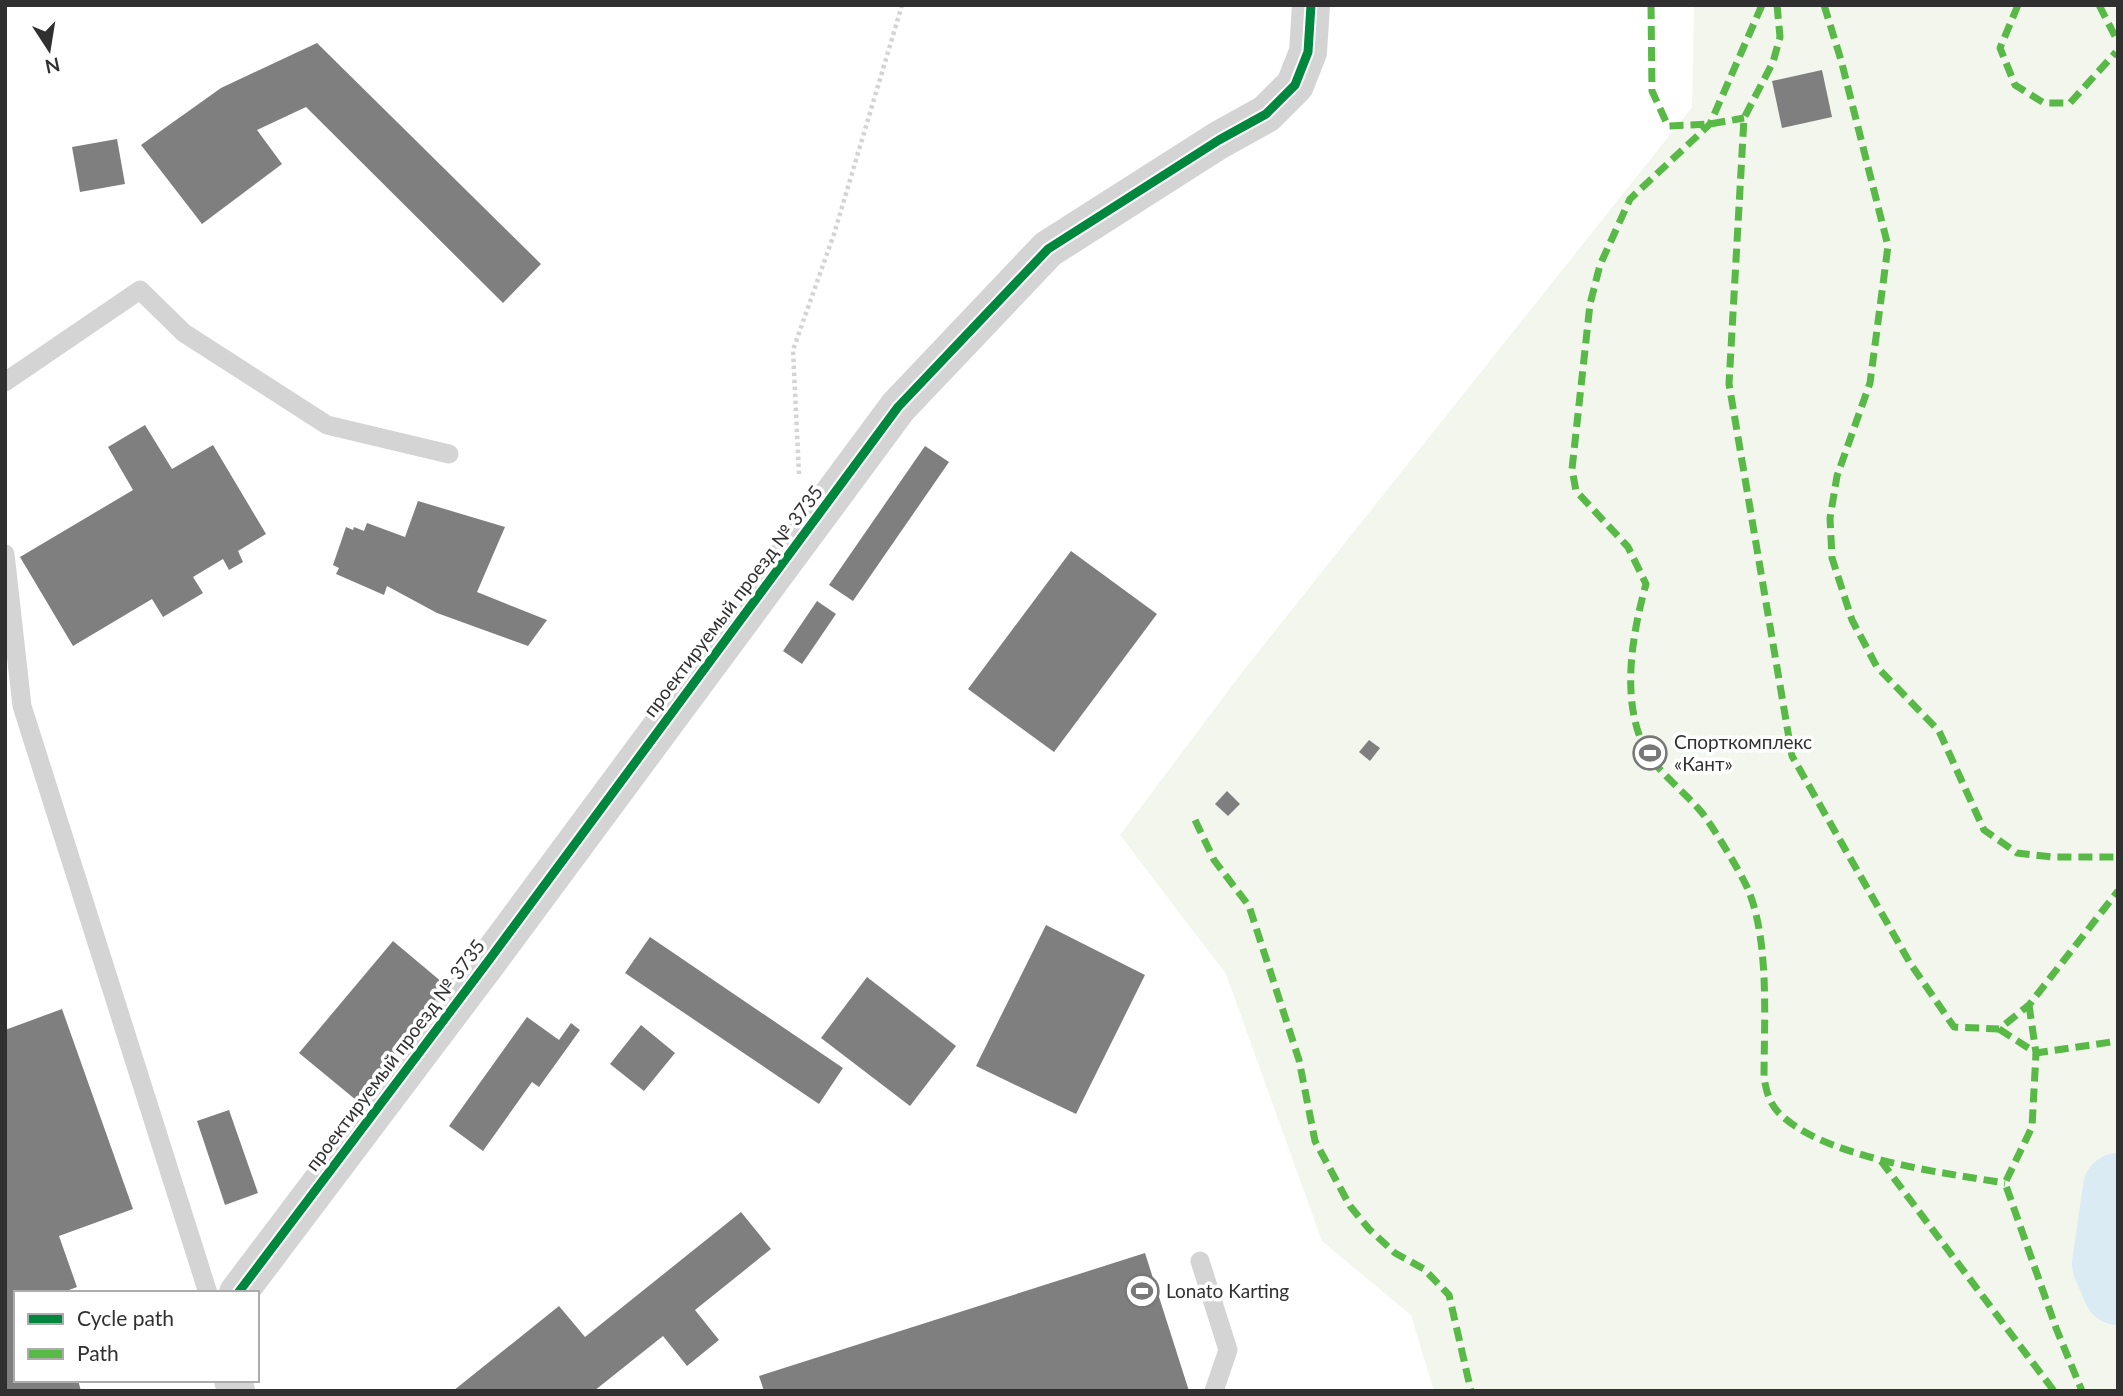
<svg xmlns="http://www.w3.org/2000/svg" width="2123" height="1396" font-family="Lato,sans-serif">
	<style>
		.green { fill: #f2f6ed }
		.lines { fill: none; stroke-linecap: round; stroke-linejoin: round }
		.river { stroke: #daebf3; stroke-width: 70 }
		.building { fill: #7f7f7f }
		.path { stroke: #d4d4d4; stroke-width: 4.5; stroke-dasharray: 3.5 3.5; stroke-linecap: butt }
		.lane { stroke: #d4d4d4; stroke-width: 19 }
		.street { stroke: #d4d4d4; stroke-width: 38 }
		.quiet { stroke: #58b947; stroke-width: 7; stroke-dasharray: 14 7; stroke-linecap: butt }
		.cycleway-casing { stroke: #fff; stroke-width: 13 }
		.cycleway { stroke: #00873e; stroke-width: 9 }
		.labels { text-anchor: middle; stroke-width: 7; stroke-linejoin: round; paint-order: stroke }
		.street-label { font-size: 19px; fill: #303030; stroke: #fff }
		.poi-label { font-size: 19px; fill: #303030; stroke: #fff; text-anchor: start }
	</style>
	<rect width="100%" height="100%" fill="#fff"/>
	<polygon class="green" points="1694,5 2118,5 2118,1391 1434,1391 1411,1315 1322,1241 1226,974 1120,835 1243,671 1692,107"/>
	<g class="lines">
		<polyline class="river" points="2118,1188 2107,1264 2118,1290"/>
	</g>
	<g class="building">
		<polygon points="317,43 541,264 503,303 306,107 257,130 282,164 202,224 141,145 221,88"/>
		<polygon points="1822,70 1832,117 1782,128 1772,81"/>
		<polygon points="117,139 125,184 80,192 72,147"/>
		<polygon points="145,425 172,469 213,445 266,534 238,551 243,562 229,570 223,559 193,577 203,593 163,617 152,599 73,646 20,557 133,490 108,447"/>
		<polygon points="925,446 949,462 853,601 829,585"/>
		<polygon points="418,501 505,527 477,592 547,620 528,646 437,613 387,586 384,595 336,574 339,568 333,565 346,527 353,530 354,527 364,531 367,523 405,537"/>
		<polygon points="1071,551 1157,614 1054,752 968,689"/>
		<polygon points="817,601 836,614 802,664 783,651"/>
		<polygon points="1369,740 1380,748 1370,761 1359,752"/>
		<polygon points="1227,791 1240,804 1228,816 1215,804"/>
		<polygon points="1046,925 1145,975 1076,1114 976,1066"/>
		<polygon points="650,937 843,1068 819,1104 625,973"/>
		<polygon points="393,941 449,988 356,1100 299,1053"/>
		<polygon points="867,977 956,1046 910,1106 821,1038"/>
		<polygon points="62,1009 133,1209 59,1236 77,1287 61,1293 16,1293 16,1380 78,1380 81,1391 5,1391 5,1030"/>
		<polygon points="527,1017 559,1040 571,1023 580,1030 539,1087 532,1082 483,1151 449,1126"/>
		<polygon points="641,1025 675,1053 644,1091 610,1064"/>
		<polygon points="229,1110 258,1193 225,1205 197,1121"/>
		<polygon points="741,1212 771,1249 695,1310 719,1340 687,1366 663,1336 594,1391 453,1391 559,1306 585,1337"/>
		<polygon points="1145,1253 1189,1391 764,1391 759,1376"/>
	</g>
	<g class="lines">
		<polyline class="path" points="799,474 793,350 834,234 902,5"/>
		<g class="lane">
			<polyline points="5,382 140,290 184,333 327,425 449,454"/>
			<polyline points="5,554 22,706 208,1293"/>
			<polyline points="1200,1261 1228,1350 1214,1391"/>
		</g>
		<g class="street">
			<polyline points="238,1293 489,960 898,407 1048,249 1219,140 1266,114 1295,85 1308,52 1311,5"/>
			<polyline points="233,1380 236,1391"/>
		</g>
		<g class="quiet">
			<polyline points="1651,5 1652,91 1668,126 1710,124 1744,118"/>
			<path d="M1762,5l-52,119 -80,75 -30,66 -10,39 -18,165 4,22 52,56 18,37c-14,51 -26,117 0,167 12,21 41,43 57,63 13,18 35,54 44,73 23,52 17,134 17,191 2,12 5,24 14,34 44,46 166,61 227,71"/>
			<polyline points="1777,5 1780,37 1773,62 1744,118 1729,384 1792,756 1910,963 1954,1027 1999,1029 2029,1005 2118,891"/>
			<polyline points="1824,5 1841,60 1888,246 1870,383 1837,476 1830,518 1832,558 1852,620 1877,667 1939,731 1984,830 2017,853 2052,857 2118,857"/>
			<polyline points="2018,5 2000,48 2015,85 2044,103 2070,103 2116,52"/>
			<polyline points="2099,5 2118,42"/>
			<polyline points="1195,820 1214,860 1249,906 1299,1060 1315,1141 1350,1206 1369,1229 1395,1253 1424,1269 1449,1295 1471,1391"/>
			<polyline points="2029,1005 2036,1053 2032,1127 2005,1183 2056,1328 2082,1391"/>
			<polyline points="1999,1029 2036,1053 2118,1041"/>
			<polyline points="1881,1161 2054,1391"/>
		</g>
		<defs>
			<polyline id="cycleway" points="238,1293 489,960 898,407 1048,249 1219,140 1266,114 1295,85 1308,52 1311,5"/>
		</defs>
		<use href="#cycleway" class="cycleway-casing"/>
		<use href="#cycleway" class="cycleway"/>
	</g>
	<defs>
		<symbol id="stadium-ring" viewBox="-11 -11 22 22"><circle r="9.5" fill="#fff" stroke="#787878" stroke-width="1.5"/><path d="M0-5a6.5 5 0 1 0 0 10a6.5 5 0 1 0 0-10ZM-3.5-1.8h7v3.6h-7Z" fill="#787878"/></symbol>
	</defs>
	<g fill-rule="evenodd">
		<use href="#stadium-ring" x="1631" y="734" width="38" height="38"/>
		<use href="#stadium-ring" x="1123" y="1272" width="38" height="38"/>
	</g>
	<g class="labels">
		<g class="street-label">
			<text transform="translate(733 601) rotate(-53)" y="7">проектируемый проезд № 3735</text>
			<text transform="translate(395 1055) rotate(-53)" y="7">проектируемый проезд № 3735</text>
		</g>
		<g class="poi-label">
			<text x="1674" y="749">Спорткомплекс<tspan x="1674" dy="22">«Кант»</tspan></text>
			<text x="1166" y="1298">Lonato Karting</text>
		</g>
	</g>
	<rect width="2123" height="1396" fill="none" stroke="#303030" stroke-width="14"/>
	<rect x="14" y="1291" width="245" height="91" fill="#ffffff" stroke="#acacac" stroke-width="2"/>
	<rect x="28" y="1314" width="35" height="10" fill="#00873e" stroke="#acacac" stroke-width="2"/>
	<text x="77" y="1326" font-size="21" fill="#303030">Cycle path</text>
	<rect x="28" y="1349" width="35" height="10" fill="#58b947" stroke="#acacac" stroke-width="2"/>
	<text x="77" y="1361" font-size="21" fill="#303030">Path</text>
	<g transform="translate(49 49) rotate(168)" stroke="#ffffff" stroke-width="5" paint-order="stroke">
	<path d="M0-5L12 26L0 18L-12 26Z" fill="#303030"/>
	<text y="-10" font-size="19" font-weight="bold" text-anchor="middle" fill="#303030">N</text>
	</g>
</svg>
